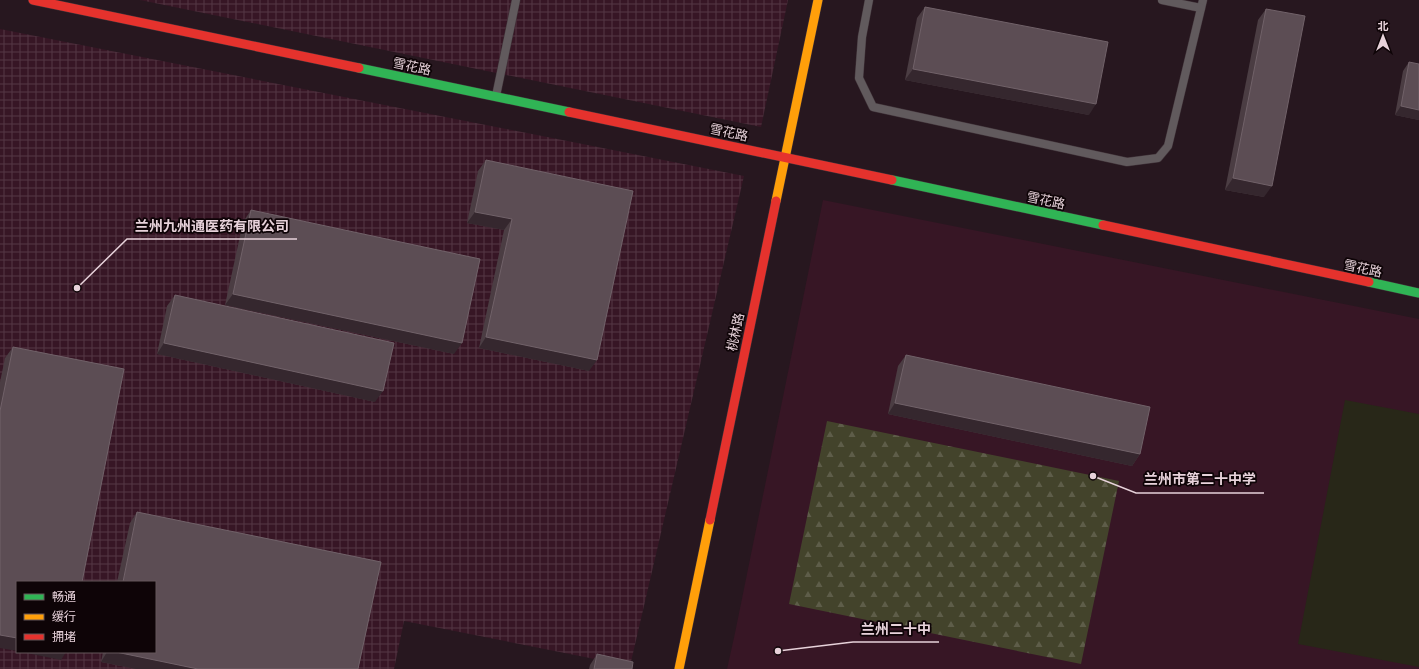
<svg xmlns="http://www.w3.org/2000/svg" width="1419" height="669" font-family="'Asap Condensed','Noto Sans SC',sans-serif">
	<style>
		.built { fill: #371625 }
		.industrial { fill: url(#industrial-grid); fill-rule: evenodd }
		.forest { fill: url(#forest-firs) }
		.green { fill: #282718 }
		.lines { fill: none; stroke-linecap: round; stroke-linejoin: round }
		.lane-casing { stroke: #403339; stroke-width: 9 }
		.fast-casing { stroke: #403339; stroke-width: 10 }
		.slow-casing { stroke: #403339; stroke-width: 10 }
		.jam-casing { stroke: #403339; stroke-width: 10 }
		.lane { stroke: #615a5d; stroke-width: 8 }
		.fast { stroke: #30b455; stroke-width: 9 }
		.slow { stroke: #ff9f0a; stroke-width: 9 }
		.jam { stroke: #e5322d; stroke-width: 9 }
		.wall { fill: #4b3d43 }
		.shaded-wall { fill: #35272e }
		.building { fill: #5c4d54; stroke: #716269 }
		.labels { text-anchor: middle; stroke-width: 3.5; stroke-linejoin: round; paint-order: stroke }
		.street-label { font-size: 13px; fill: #e7d2da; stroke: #0e0407 }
		.leader { fill: none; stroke: #e7d2da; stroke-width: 1.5 }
		.callout-dot { fill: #e7d2da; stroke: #0e0407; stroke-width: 1.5 }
		.callout-label { font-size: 14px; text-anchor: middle; font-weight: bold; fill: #e7d2da; stroke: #0e0407; stroke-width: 3.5; stroke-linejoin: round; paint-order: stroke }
	</style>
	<defs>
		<pattern id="industrial-grid" width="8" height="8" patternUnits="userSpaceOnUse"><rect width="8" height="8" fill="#371625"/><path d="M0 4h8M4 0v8" fill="none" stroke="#543744"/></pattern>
		<pattern id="forest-firs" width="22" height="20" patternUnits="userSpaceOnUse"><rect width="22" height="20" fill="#43432b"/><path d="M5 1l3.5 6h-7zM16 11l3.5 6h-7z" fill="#5e5d49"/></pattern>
	</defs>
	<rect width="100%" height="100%" fill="#27171f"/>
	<polygon class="built" points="823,200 1419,319 1419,669 727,669 735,633"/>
	<g class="industrial">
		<polygon points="140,0 788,0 761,127"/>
		<path d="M0,29l744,147 -114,490 -226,-45 -10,48h-394zM17,582h138v70h-138z"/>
	</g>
	<polygon class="forest" points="827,421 1119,481 1081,664 789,604"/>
	<polygon class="green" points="1345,400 1419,414 1419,667 1298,644"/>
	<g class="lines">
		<defs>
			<g id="lane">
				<polyline points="869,0 862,37 859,78 873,107 1127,162 1158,158 1168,146 1203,0"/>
				<polyline points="1162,0 1201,8"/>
				<polyline points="496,96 516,0"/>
			</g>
			<g id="fast">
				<polyline points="359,68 569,112"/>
				<polyline points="892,180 1103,225"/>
				<polyline points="1369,282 1419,293"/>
			</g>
			<g id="slow">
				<polyline points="776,201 818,0"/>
				<polyline points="679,669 710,520"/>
			</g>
			<g id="jam">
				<polyline points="33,0 359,68"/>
				<polyline points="569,112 892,180"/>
				<polyline points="1103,225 1369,282"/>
				<polyline points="710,520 776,201"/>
			</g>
		</defs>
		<use href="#lane" class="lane-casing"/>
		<use href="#fast" class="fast-casing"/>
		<use href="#slow" class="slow-casing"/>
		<use href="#jam" class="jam-casing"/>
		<use href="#lane" class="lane"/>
		<use href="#fast" class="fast"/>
		<use href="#slow" class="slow"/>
		<use href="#jam" class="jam"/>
	</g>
	<g class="wall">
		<polygon points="925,7 1089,115 905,80 917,18"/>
		<polygon points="1266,9 1264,197 1225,190 1258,20"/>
		<polygon points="1409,62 1419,120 1395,115 1403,71"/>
		<polygon points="486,160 589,371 479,348 504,230 467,223 478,171"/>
		<polygon points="251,210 454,354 225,305 243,222"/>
		<polygon points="175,295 375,402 157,354 167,306"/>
		<polygon points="13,347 0,648 0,382 5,358"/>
		<polygon points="906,355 1140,454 1132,466 888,414 898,366"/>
		<polygon points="137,512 381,562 358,669 136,669 101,662 103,652 155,652 155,582 117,582 130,523"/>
		<polygon points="597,654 632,669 589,669 590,665"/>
	</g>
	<g class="shaded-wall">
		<polygon points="913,69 1096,104 1089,115 905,80"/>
		<polygon points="1401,106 1419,110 1419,120 1395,115"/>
		<polygon points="1233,178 1272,186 1264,197 1225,190"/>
		<polygon points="475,212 512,219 504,230 467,223"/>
		<polygon points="233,294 462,343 454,354 225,305"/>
		<polygon points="486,337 597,360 589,371 479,348"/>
		<polygon points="164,343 383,391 375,402 157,354"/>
		<polygon points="895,403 1140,454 1132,466 888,414"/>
		<polygon points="0,635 17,638 17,651 0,648"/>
		<polygon points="22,652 66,652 61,660"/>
		<polygon points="107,652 116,652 198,669 136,669 101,662"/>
	</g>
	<g class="building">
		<polygon points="925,7 1108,42 1096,104 913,69"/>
		<polygon points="1266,9 1305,16 1272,186 1233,178"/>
		<polygon points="1409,62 1419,64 1419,110 1401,106"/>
		<polygon points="486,160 633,191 597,360 486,337 512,219 475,212"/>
		<polygon points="251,210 480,259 462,343 233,294"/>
		<polygon points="175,295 394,343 383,391 164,343"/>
		<polygon points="13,347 124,369 82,582 17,582 17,638 0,635 0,411"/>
		<polygon points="906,355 1150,407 1140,454 895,403"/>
		<polygon points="137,512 381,562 358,669 198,669 116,652 155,652 155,582 123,582"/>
		<polygon points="597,654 633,662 632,669 594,669"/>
	</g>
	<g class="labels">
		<g class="street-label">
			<text transform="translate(412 66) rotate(12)" y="5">雪花路</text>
			<text transform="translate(729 132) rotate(12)" y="5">雪花路</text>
			<text transform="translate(1046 200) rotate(12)" y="5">雪花路</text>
			<text transform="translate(1363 268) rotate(12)" y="5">雪花路</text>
			<text transform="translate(735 332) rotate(-78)" y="5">桃林路</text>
		</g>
	</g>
	<path class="leader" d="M77 288L127 239H297M1093 476L1136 493H1264M778 651L853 642H939"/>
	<g class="callout-dot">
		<circle cx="77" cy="288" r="4"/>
		<circle cx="1093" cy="476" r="4"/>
		<circle cx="778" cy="651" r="4"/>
	</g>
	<g class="callout-label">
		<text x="212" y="231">兰州九州通医药有限公司</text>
		<text x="1200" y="484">兰州市第二十中学</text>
		<text x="896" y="634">兰州二十中</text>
	</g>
	<rect x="16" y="581" width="140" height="72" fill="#0e0407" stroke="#65565b"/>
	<rect x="24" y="594" width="20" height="6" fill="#30b455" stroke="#65565b"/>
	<text x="52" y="601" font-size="12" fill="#e7d2da">畅通</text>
	<rect x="24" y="614" width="20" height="6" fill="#ff9f0a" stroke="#65565b"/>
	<text x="52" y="621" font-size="12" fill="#e7d2da">缓行</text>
	<rect x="24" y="634" width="20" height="6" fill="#e5322d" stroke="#65565b"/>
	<text x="52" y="641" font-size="12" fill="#e7d2da">拥堵</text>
	<g transform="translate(1383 36)" stroke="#0e0407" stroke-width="3" paint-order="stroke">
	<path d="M0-3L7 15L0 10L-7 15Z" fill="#e7d2da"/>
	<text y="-6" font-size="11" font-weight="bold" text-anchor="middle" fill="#e7d2da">北</text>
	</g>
</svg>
